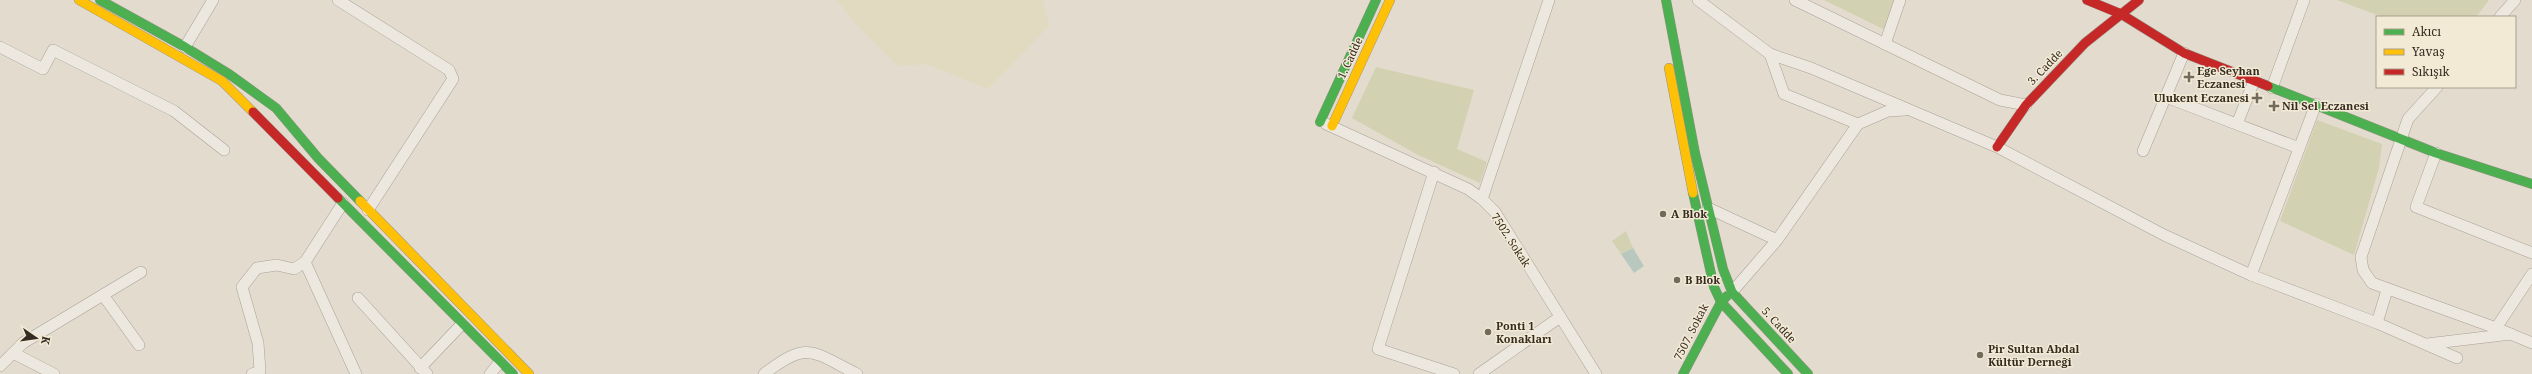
<svg xmlns="http://www.w3.org/2000/svg" width="2532" height="374" font-family="'Noto Serif',serif">
	<style>
		.farmland { fill: #e1dac0 }
		.green { fill: #d2d1b2 }
		.water { fill: #b9c8bf }
		.lines { fill: none; stroke-linecap: round; stroke-linejoin: round }
		.street-casing { stroke: #a8a197; stroke-width: 12 }
		.fast-casing { stroke: #989187; stroke-width: 10 }
		.slow-casing { stroke: #989187; stroke-width: 10 }
		.jam-casing { stroke: #989187; stroke-width: 10 }
		.street { stroke: #ece7df; stroke-width: 11 }
		.fast { stroke: #4caf50; stroke-width: 9 }
		.slow { stroke: #ffc107; stroke-width: 9 }
		.jam { stroke: #c62828; stroke-width: 9 }
		.poi-dot { fill: #73695d; stroke: #f3ead5; stroke-width: 1.5 }
		.labels { text-anchor: middle; stroke-width: 3; stroke-linejoin: round; paint-order: stroke }
		.street-label { font-size: 11px; fill: #362b20; stroke: #f3ead5 }
		.poi-label { font-size: 11px; font-weight: bold; fill: #362b20; stroke: #f3ead5; text-anchor: start }
	</style>
	<rect width="100%" height="100%" fill="#e3dcce"/>
	<polygon class="farmland" points="837,0 1043,0 1049,26 988,89 926,64 897,66 854,23"/>
	<g class="green">
		<polygon points="1824,0 1894,0 1885,30"/>
		<polygon points="2337,0 2489,0 2476,17 2382,17"/>
		<polygon points="1376,67 1474,90 1457,149 1487,162 1480,183 1418,155 1352,118"/>
		<polygon points="2317,120 2382,144 2379,168 2354,255 2280,221"/>
		<polygon points="1626,231 1633,248 1621,254 1612,241"/>
	</g>
	<polygon class="water" points="1633,248 1644,266 1634,273 1621,254"/>
	<g class="lines">
		<defs>
			<g id="street">
				<polyline points="338,0 449,70 453,79 368,210"/>
				<polyline points="1698,0 1770,54 1811,68 1997,147 2164,235 2251,275 2377,323 2457,358"/>
				<polyline points="1795,0 2000,100 2026,105"/>
				<polyline points="2500,17 2515,0"/>
				<polyline points="1885,44 1900,0"/>
				<polyline points="0,47 43,69 53,50 174,111 224,150"/>
				<polyline points="185,47 213,0"/>
				<polyline points="1770,54 1784,94 1858,124"/>
				<polyline points="2437,87 2408,119 2361,257 2363,270 2372,283 2496,328 2532,343"/>
				<polyline points="2272,88 2304,0"/>
				<polyline points="2166,97 2299,148"/>
				<polyline points="1326,124 1468,189 1482,199 1495,212 1596,374"/>
				<polyline points="2237,124 2254,81"/>
				<polyline points="2143,151 2184,53"/>
				<polyline points="2436,153 2416,207 2532,253"/>
				<polyline points="1434,172 1378,349 1454,374"/>
				<polyline points="1482,199 1549,0"/>
				<polyline points="1708,208 1777,240"/>
				<polyline points="305,262 356,374"/>
				<polyline points="2251,275 2316,104"/>
				<polyline points="1732,292 1777,240 1858,124 1888,111 1905,110"/>
				<polyline points="103,295 139,345"/>
				<polyline points="358,298 427,374"/>
				<polyline points="2377,323 2387,290"/>
				<polyline points="2496,328 2532,274"/>
				<polyline points="2427,344 2511,334"/>
				<polyline points="13,353 23,343 141,272"/>
				<polyline points="0,366 13,353 54,374"/>
				<polyline points="420,368 462,324"/>
				<polyline points="252,374 260,371 258,343 242,287 257,268 277,265 294,269 305,262 343,203"/>
				<polyline points="490,374 500,362"/>
				<path d="M764,374c44,-34 47,-23 93,0"/>
				<polyline points="1479,374 1560,317"/>
			</g>
			<g id="fast">
				<polyline points="100,0 185,47 229,74 276,108 318,158 360,201"/>
				<polyline points="1666,0 1695,153 1723,269 1732,292 1808,374"/>
				<polyline points="2268,86 2436,153 2532,184"/>
				<polyline points="1320,122 1376,0"/>
				<polyline points="1693,193 1714,287 1721,302 1788,374"/>
				<polyline points="338,198 513,374"/>
				<polyline points="1683,374 1721,302 1727,296"/>
			</g>
			<g id="slow">
				<polyline points="79,0 222,81 253,112"/>
				<polyline points="1669,68 1693,193"/>
				<polyline points="1332,126 1390,0"/>
				<polyline points="360,201 529,374"/>
			</g>
			<g id="jam">
				<polyline points="2087,0 2121,14 2184,53 2268,86"/>
				<polyline points="253,112 338,198"/>
				<polyline points="1997,147 2026,105 2085,43 2139,0"/>
			</g>
		</defs>
		<use href="#street" class="street-casing"/>
		<use href="#fast" class="fast-casing"/>
		<use href="#slow" class="slow-casing"/>
		<use href="#jam" class="jam-casing"/>
		<use href="#street" class="street"/>
		<use href="#fast" class="fast"/>
		<use href="#slow" class="slow"/>
		<use href="#jam" class="jam"/>
	</g>
	<g class="poi-dot">
		<path d="M2187 71h4v4h4v4h-4v4h-4v-4h-4v-4h4z"/>
		<path d="M2255 92h4v4h4v4h-4v4h-4v-4h-4v-4h4z"/>
		<path d="M2272 100h4v4h4v4h-4v4h-4v-4h-4v-4h4z"/>
		<circle cx="1663" cy="214" r="4"/>
		<circle cx="1677" cy="280" r="4"/>
		<circle cx="1488" cy="332" r="4"/>
		<circle cx="1980" cy="355" r="4"/>
	</g>
	<g class="labels">
		<g class="street-label">
			<text transform="translate(1350 58) rotate(-65)" y="4">1. Cadde</text>
			<text transform="translate(2045 67) rotate(-46)" y="4">3. Cadde</text>
			<text transform="translate(1511 240) rotate(57)" y="4">7502. Sokak</text>
			<text transform="translate(1779 325) rotate(47)" y="4">5. Cadde</text>
			<text transform="translate(1691 332) rotate(-63)" y="4">7507. Sokak</text>
		</g>
		<g class="poi-label">
			<text x="2197" y="75">Ege Seyhan<tspan x="2197" dy="13">Eczanesi</tspan></text>
			<text x="2249" y="102" text-anchor="end">Ulukent Eczanesi</text>
			<text x="2282" y="110">Nil Sel Eczanesi</text>
			<text x="1671" y="218">A Blok</text>
			<text x="1685" y="284">B Blok</text>
			<text x="1496" y="330">Ponti 1<tspan x="1496" dy="13">Konakları</tspan></text>
			<text x="1988" y="353">Pir Sultan Abdal<tspan x="1988" dy="13">Kültür Derneği</tspan></text>
		</g>
	</g>
	<rect x="2376" y="16" width="140" height="72" fill="#f3ead5" stroke="#a79e8d"/>
	<rect x="2384" y="29" width="20" height="6" fill="#4caf50" stroke="#a79e8d"/>
	<text x="2412" y="36" font-size="12" fill="#362b20">Akıcı</text>
	<rect x="2384" y="49" width="20" height="6" fill="#ffc107" stroke="#a79e8d"/>
	<text x="2412" y="56" font-size="12" fill="#362b20">Yavaş</text>
	<rect x="2384" y="69" width="20" height="6" fill="#c62828" stroke="#a79e8d"/>
	<text x="2412" y="76" font-size="12" fill="#362b20">Sıkışık</text>
	<g transform="translate(36 338) rotate(103)" stroke="#f3ead5" stroke-width="3" paint-order="stroke">
	<path d="M0-3L7 15L0 10L-7 15Z" fill="#362b20"/>
	<text y="-6" font-size="11" font-weight="bold" text-anchor="middle" fill="#362b20">K</text>
	</g>
</svg>
